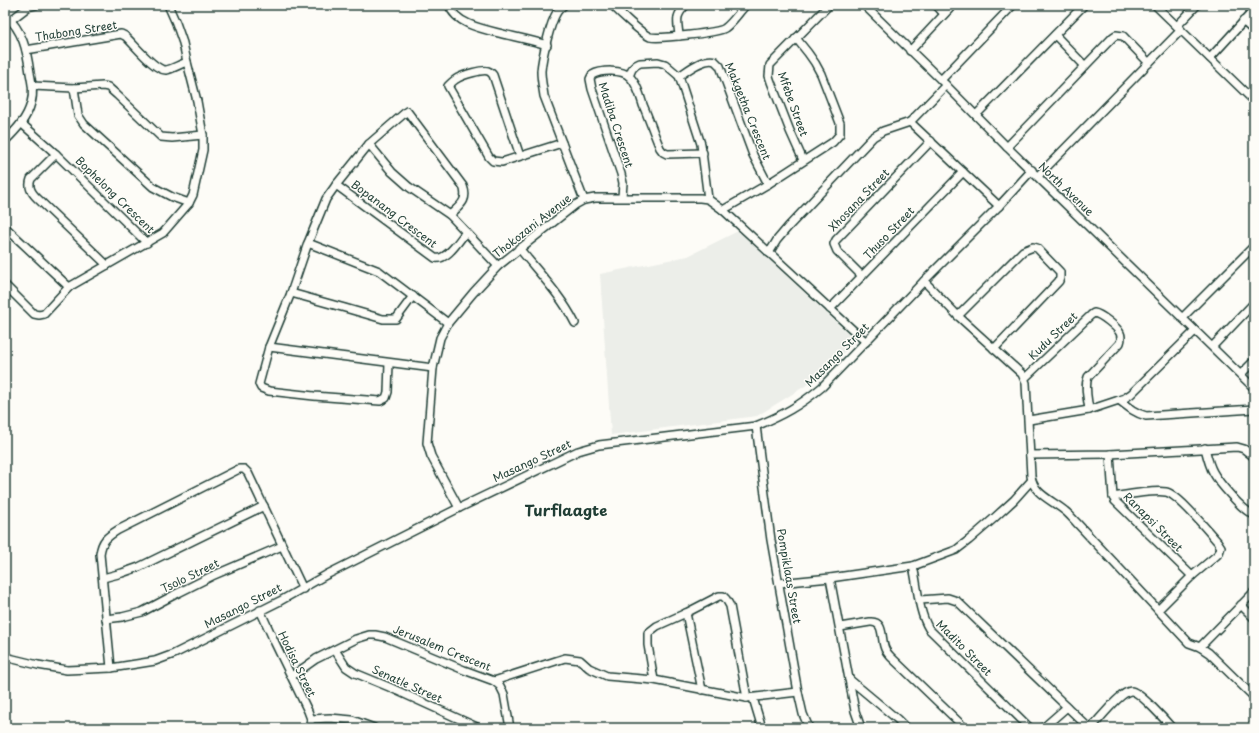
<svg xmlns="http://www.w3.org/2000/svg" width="1259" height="733" font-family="'Playpen Sans',sans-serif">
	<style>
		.built { fill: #eceee9 }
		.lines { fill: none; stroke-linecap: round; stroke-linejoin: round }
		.minor-casing { stroke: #1f3d34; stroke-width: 10 }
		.minor { stroke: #fdfcf7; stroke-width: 7 }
		.labels { text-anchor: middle; stroke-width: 3; stroke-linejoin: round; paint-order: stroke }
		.street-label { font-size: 11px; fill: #1f3d34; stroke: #fdfcf7 }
		.district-label { font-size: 15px; font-weight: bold; fill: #1f3d34; stroke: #fdfcf7 }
	</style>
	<rect width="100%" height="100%" fill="#fdfcf7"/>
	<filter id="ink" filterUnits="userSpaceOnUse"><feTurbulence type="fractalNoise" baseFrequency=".025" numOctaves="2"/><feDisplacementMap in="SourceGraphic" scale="8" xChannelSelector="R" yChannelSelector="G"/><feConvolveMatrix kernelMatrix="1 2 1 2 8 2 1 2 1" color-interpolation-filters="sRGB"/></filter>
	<g filter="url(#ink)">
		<polygon class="built" points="738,231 856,341 810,383 757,416 611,435 600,274 688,256"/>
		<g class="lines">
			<defs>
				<g id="minor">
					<path d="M449,5c7,21 40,25 58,30 13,3 27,6 40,10"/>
					<path d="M564,5c-3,2 -5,4 -7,7 -7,11 -15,46 -16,59 0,9 2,17 3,25l40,104"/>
					<path d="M612,5c7,7 30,29 38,32 8,2 69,-4 75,-9 8,-6 14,-16 21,-23"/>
					<polyline points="864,5 941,80 1007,147 1254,388"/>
					<polyline points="936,5 944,14"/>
					<polyline points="1155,5 1254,101"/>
					<polyline points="619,11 625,5"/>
					<path d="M5,15c18,15 22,36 25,58 2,10 4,20 1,30 -4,16 -15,27 -26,38"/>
					<polyline points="11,20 28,7 36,5"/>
					<polyline points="1243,21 1254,31"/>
					<polyline points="1177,26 1197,5"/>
					<polyline points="1055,35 1085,66"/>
					<path d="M679,36c-1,-15 -5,-19 7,-31"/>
					<path d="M26,50l95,-16 4,2c9,8 30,35 41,34 7,-1 14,-6 21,-8"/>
					<polyline points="910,51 953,5"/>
					<polyline points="1210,58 1254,10"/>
					<polyline points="629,76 632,69 636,65 640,63 658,62 665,64 679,76 701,144 708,199"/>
					<path d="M679,76c8,-5 25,-19 36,-15 1,1 4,4 5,5l33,89 15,29"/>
					<polyline points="941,80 1013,5"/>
					<polyline points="33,86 74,88 103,86 108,87 117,95 161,137 172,138 203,135"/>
					<polyline points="74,88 78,115 84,124 153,187 172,197 189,203"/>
					<polyline points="976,115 1084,5"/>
					<polyline points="910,122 946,85"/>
					<polyline points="21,123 56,154 147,243"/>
					<polyline points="369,144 392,172 409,187 450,215 498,266"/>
					<polyline points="1007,147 1113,37 1116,35 1123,36 1149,63"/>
					<path d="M56,154l-25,25c-3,8 0,13 6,19l70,67"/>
					<path d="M520,156l-27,-81c-2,-2 -2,-3 -5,-4 -5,-2 -25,4 -30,7 -4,2 -7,5 -10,8l41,71 4,4 9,1 60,-19"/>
					<polyline points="803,160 790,131 771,82 769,76 770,65 829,5"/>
					<polyline points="1038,176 1181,30"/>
					<path d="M336,185l99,73c12,3 24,-18 31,-26"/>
					<path d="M622,197l1,-14 -2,-9 -29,-85 -2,-10 2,-4c9,-5 30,-6 38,2 7,7 10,18 13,28 6,14 11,29 17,43l3,4 4,2 36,-1"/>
					<polyline points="723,210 768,184 833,142 840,134 840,123 821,74 815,63 808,53 796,38"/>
					<polyline points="5,227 69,287"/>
					<polyline points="308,243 379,271 448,323"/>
					<path d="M519,248c19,24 42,47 56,75"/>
					<polyline points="769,253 777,240 788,227 873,137 883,131 910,122 999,206"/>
					<polyline points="862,276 837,251 834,244 836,240 931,141"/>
					<path d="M924,281l34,35 64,58 4,9 5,93c2,18 21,24 34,35 4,3 7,7 11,11l113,121 11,4 9,6 45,44"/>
					<polyline points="5,285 34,314 39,315 44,314 69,287 163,233 189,203 193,195 203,150 203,135 197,101 187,62 183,43 176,23 168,5"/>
					<polyline points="291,293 345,308 383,319 396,319 413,296"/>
					<polyline points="830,309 963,172"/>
					<polyline points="958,316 1023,251 1033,247 1037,248 1060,272 1060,278 1059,281 994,349"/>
					<polyline points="1182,318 1254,246"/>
					<polyline points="1213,346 1254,303"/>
					<polyline points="269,347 433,368"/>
					<path d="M389,363l-1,29 -2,6 -6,3 -66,-5 -45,-5 -8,-3 -2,-4 10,-37 22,-54 17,-50 18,-44 10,-14 33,-41 38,-33 56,75c6,15 -4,20 -13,29"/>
					<polyline points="1241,374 1254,361"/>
					<path d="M1025,378l66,-63 3,-2c7,1 23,14 26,20 2,4 1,7 0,10l-32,34c-4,10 0,23 1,33"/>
					<path d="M1119,400c9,7 16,13 27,16l108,-7"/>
					<polyline points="1029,420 1089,410 1125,398 1131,394 1195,331"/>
					<polyline points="756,426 771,540 798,692 803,714 809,728"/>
					<path d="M1205,448c2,8 4,17 8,24 6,11 29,38 41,43"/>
					<polyline points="1110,454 1113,497 1115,501 1192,576"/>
					<polyline points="1030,455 1110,454 1237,447 1244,449 1254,457"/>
					<path d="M1113,497c13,-2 40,-7 53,-5 12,2 41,38 51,49l4,6 -2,6 -3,3 -24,20 -34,34"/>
					<polyline points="459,508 431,456 427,443 433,368 440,338 448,323 473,293 498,266 575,205 584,200 595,198 700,198 708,199 723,210 866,342"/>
					<path d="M913,566c5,21 5,45 16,63l101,99"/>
					<polyline points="103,578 122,573 139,567 264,506"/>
					<polyline points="830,578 855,711 861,728"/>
					<polyline points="779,583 830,578 913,566 956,550 969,540 992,520 1014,500 1031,481"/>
					<polyline points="920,600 948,598 957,601 1089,728"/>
					<polyline points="1241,605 1254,618"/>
					<polyline points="260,610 275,643 308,711 311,719 309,728"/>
					<polyline points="686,613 702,690"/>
					<polyline points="106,619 122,617 142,612 174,595 212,576 282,546"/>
					<path d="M840,627l30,-5c14,-1 11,14 14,24 1,4 4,8 7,11l74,71"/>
					<polyline points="1200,647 1254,592"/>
					<polyline points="335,650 346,667 355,673 389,687 479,728"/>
					<path d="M5,657l33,8 29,5 44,-2 44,-7 19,-7 106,-53 46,-26 133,-67 119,-57 21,-6 157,-19c27,-11 43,-20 66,-39l102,-106 75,-75 33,-36"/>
					<path d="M111,668l-11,-114c2,-14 7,-17 18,-24l121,-61h5l4,4 55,116"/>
					<polyline points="292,676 316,659 356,639 369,635 375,635 385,637 464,670 494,681 500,686 504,694 510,728"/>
					<polyline points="849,679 897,719 906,728"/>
					<polyline points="654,680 648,645 648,633 657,626 686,613 719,596 723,596 726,599 730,606 747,698"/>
					<polyline points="494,681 565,658 580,660 589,668 607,676 654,680 747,698 798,692"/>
					<polyline points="753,698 762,728"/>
					<polyline points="311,719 330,718 352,720 374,728"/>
					<polyline points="1043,728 1067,707"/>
					<path d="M1091,728c8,-8 30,-37 40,-37 8,0 35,30 41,37"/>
				</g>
			</defs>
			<use href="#minor" class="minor-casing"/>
			<use href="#minor" class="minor"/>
		</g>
	</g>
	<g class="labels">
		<g class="street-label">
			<text transform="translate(76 31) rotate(-9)" y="4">Thabong Street</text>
			<text transform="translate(793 104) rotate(70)" y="4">Mfebe Street</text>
			<text transform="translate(748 111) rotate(68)" y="4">Makgetha Crescent</text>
			<text transform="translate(616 125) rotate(72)" y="4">Madiba Crescent</text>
			<text transform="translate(1066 189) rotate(44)" y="4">North Avenue</text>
			<text transform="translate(115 195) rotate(44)" y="4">Bophelong Crescent</text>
			<text transform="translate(859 200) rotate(-46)" y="4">Xhosana Street</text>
			<text transform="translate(394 214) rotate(37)" y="4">Bopanang Crescent</text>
			<text transform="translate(532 226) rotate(-38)" y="4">Thokozani Avenue</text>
			<text transform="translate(889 233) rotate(-46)" y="4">Thuso Street</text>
			<text transform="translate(1053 336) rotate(-44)" y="4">Kudu Street</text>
			<text transform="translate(837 355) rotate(-45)" y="4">Masango Street</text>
			<text transform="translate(532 461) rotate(-25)" y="4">Masango Street</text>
			<text transform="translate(1153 522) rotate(45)" y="4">Ranapsi Street</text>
			<text transform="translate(190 576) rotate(-26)" y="4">Tsolo Street</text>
			<text transform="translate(789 576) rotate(80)" y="4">Pompiklaas Street</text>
			<text transform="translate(243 606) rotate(-27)" y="4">Masango Street</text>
			<text transform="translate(442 648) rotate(22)" y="4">Jerusalem Crescent</text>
			<text transform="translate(964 648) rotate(45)" y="4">Madito Street</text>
			<text transform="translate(297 664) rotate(64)" y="4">Hodisa Street</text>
			<text transform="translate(407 684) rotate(24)" y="4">Senatle Street</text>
		</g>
		<g class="district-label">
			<text x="566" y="516">Turflaagte</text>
		</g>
	</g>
	<rect width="1259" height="733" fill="none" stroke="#fdfcf7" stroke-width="20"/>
	<rect x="10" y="10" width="1239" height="713" fill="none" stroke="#1f3d34" stroke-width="1.5" filter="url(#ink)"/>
</svg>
